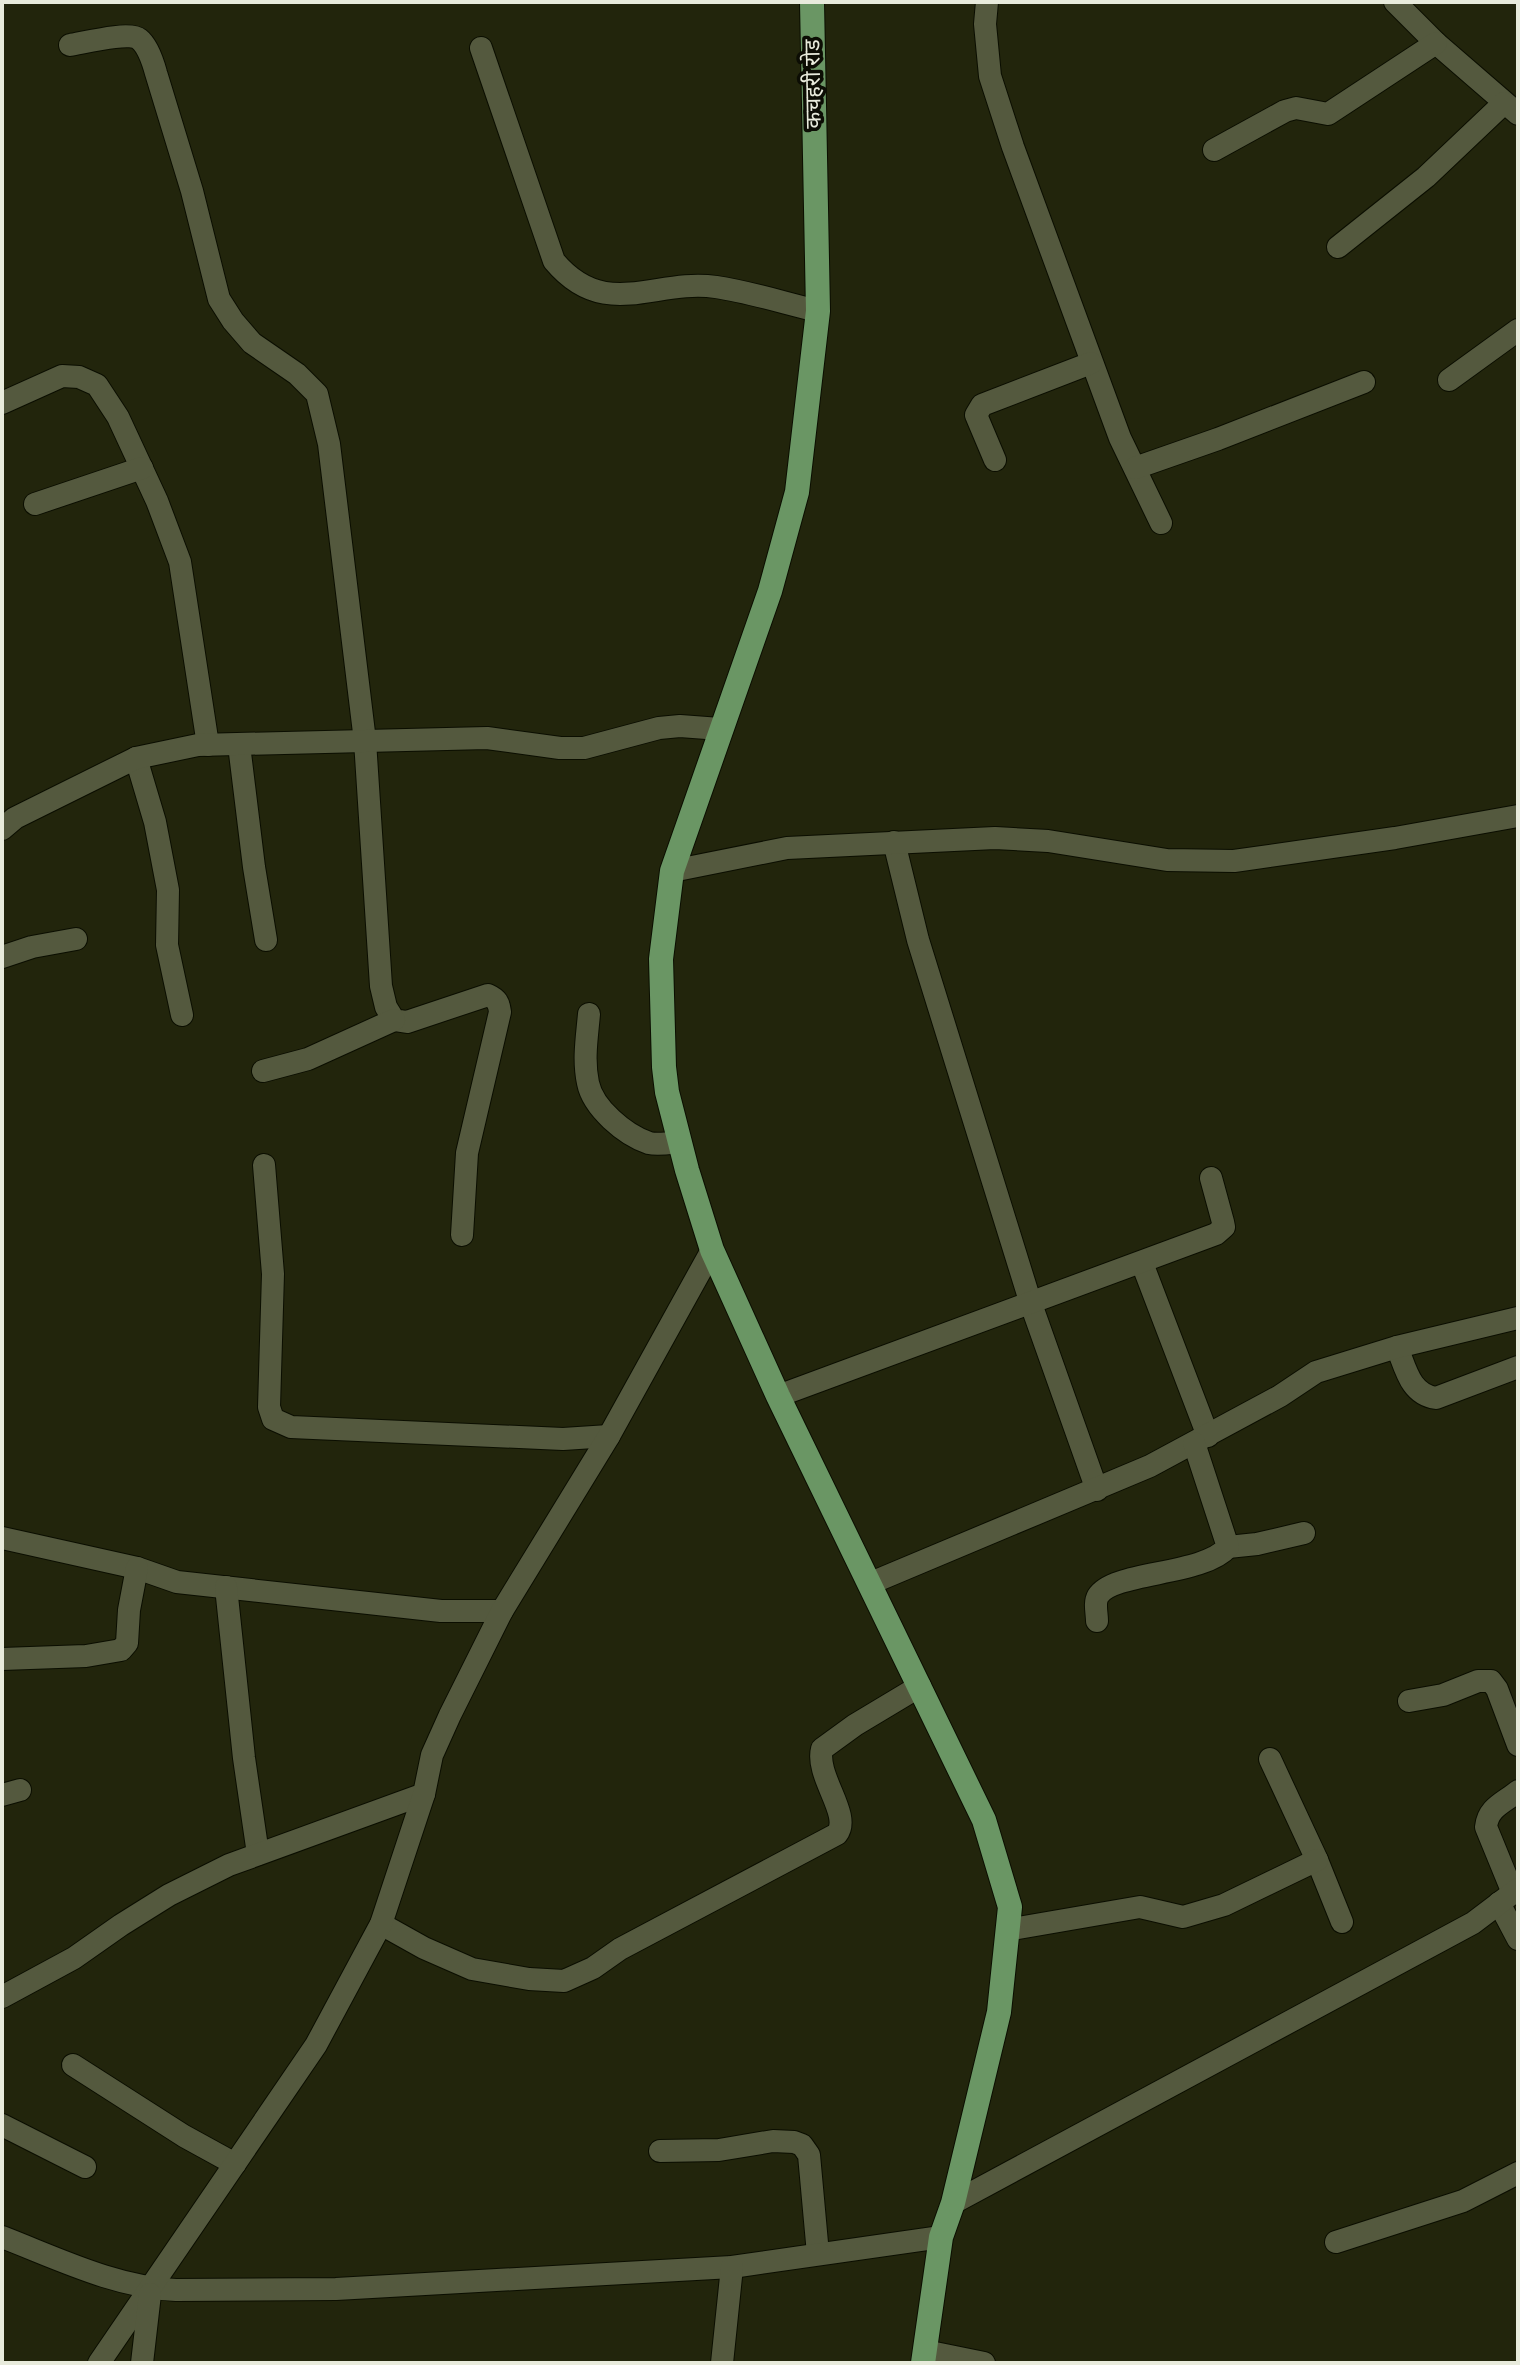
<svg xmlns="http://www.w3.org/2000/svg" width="1520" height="2365" font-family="Lato,'Noto Sans Devanagari',sans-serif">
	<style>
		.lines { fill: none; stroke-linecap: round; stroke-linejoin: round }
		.minor-casing { stroke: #0b0e00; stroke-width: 24 }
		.major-casing { stroke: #0b0e00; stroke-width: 26 }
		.minor { stroke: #54593e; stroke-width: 22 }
		.major { stroke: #6a9664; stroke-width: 24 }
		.labels { text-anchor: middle; stroke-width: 7; stroke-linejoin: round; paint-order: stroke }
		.street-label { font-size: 22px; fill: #e8ebdc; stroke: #0c0d04 }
	</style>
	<rect width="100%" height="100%" fill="#22250c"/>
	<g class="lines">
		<defs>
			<g id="minor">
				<polyline points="987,2 985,24 990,76 1013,147 1120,438 1161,523"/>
				<polyline points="1395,2 1436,43 1518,114"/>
				<path d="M70,45c13,-2 60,-14 69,-6 9,7 14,23 17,34l36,118 27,108 14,22 19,22 45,31 20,20 12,50 36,297 16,245 5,21 8,13 13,2 81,-27c9,4 11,8 12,17l-33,141 -5,82"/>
				<path d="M481,48l73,213c51,61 101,17 162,26 34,5 68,16 102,24"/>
				<polyline points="1214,150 1285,111 1296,108 1328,114 1436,43"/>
				<polyline points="1338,247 1426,177 1504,103"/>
				<polyline points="1449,380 1518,330"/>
				<polyline points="2,403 62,376 79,377 97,385 118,417 157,501 180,562 208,745"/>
				<polyline points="995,460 976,415 982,405 1091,363"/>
				<polyline points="1135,468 1218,439 1364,382"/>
				<polyline points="35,504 142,468"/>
				<polyline points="239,745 254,867 266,940"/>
				<polyline points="136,758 155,822 168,890 167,945 182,1015"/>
				<polyline points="2,829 15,818 136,758 198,745 487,738 560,748 584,748 659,728 680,726 720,729"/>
				<polyline points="894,842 918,940 1031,1304 1097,1490"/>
				<polyline points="672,871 787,848 995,838 1048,841 1167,860 1234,861 1395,838 1518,816"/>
				<polyline points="2,957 32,947 76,939"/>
				<path d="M589,1014c-2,23 -6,46 -1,69 5,25 37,52 61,60 9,2 21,0 31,-1"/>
				<polyline points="263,1071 308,1059 394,1020"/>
				<polyline points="264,1165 273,1274 269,1407 273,1419 291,1427 563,1439 609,1436"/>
				<polyline points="1142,1263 1208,1436"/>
				<path d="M1397,1347c9,22 13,47 39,51l82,-31"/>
				<polyline points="778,1396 1216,1234 1224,1227 1223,1222 1211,1178"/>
				<polyline points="2,1538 137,1568 177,1582 441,1611 502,1611"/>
				<polyline points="1228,1547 1257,1544 1304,1533"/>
				<polyline points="871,1583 1150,1466 1280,1396 1316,1372 1397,1347 1518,1318"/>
				<polyline points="226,1587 244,1758 258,1854"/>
				<path d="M1097,1621c0,-8 -3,-18 1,-25 15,-25 105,-20 130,-49l-34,-104"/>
				<polyline points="2,1659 86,1656 121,1650 127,1643 129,1610 137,1568"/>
				<polyline points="1409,1701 1443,1695 1478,1681 1491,1681 1497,1689 1518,1745"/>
				<polyline points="1270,1759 1317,1860 1342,1922"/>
				<polyline points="2,1795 20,1790"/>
				<path d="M1513,1893l-27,-66c2,-20 18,-24 32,-36"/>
				<polyline points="1499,1903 1518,1939"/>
				<path d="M381,1924l43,24 48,21 57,10 35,2 29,-13 27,-19 217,-115c15,-19 -22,-58 -15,-85l33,-24 65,-39"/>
				<polyline points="1007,1930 1140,1907 1183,1917 1224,1905 1317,1860"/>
				<polyline points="2,1997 74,1958 121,1925 169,1895 229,1865 424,1794"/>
				<polyline points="73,2065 184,2136 235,2164"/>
				<polyline points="2,2125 85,2167"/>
				<polyline points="660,2151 719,2150 773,2141 794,2142 802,2145 809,2155 818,2254"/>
				<polyline points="953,2203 1473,1923 1518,1889"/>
				<path d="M2,2237c57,22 113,50 174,53l160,-1 396,-22 209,-30"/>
				<polyline points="1336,2242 1463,2201 1518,2173"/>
				<polyline points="925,2351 984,2363"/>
				<polyline points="99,2363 316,2045 381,1924 424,1794 432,1755 450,1715 502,1611 609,1436 712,1250"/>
				<polyline points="142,2363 150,2294"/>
				<polyline points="722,2363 732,2267"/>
			</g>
			<polyline id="major" points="812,2 818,311 797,492 770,591 672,871 661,959 664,1067 667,1092 687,1170 712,1250 778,1396 984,1820 1010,1907 999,2012 953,2203 941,2237 923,2363"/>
		</defs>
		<use href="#minor" class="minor-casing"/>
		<use href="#major" class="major-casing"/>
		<use href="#minor" class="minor"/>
		<use href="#major" class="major"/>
	</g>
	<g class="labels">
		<g class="street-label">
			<text transform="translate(812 84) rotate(-91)" y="8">कचहरी रोड</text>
		</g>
	</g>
	<rect width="1520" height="2365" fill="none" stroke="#e8ebdc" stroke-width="8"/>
</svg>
